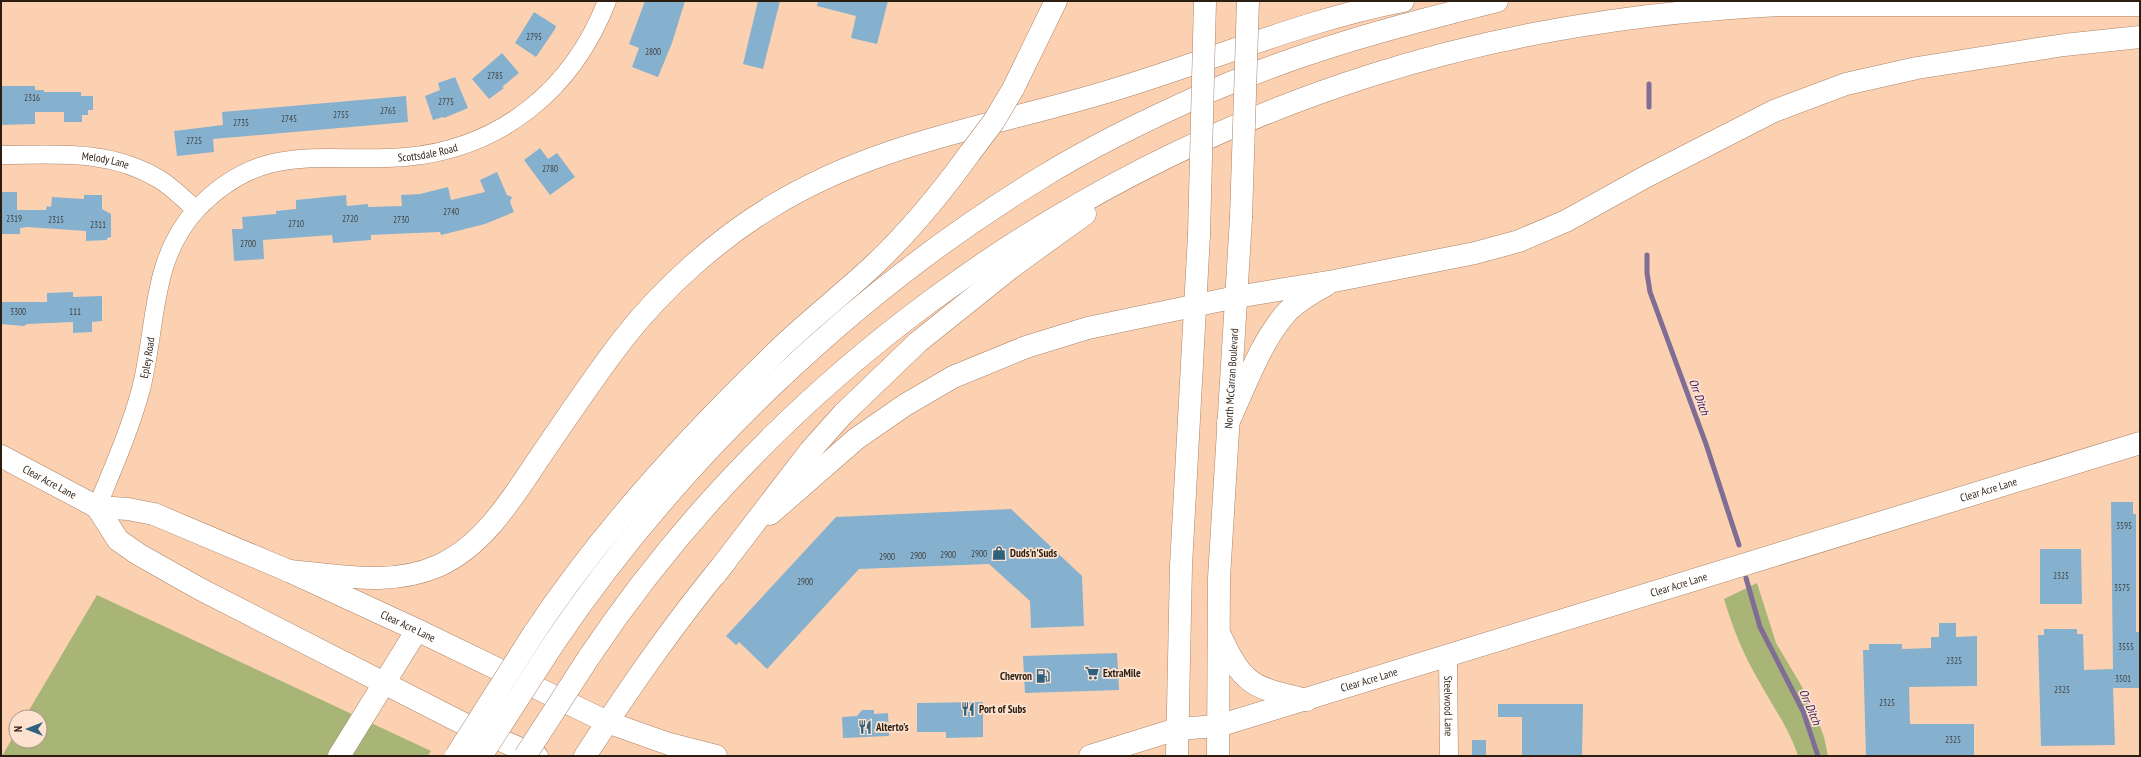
<svg xmlns="http://www.w3.org/2000/svg" width="2141" height="757" font-family="'PT Sans Narrow',sans-serif">
	<style>
		.green { fill: #a8b576 }
		.lines { fill: none; stroke-linecap: round; stroke-linejoin: round }
		.stream { stroke: #7f6d95; stroke-width: 5 }
		.building { fill: #85b1ce }
		.minor-casing { stroke: #ab8467; stroke-width: 19 }
		.tertiary-casing { stroke: #ab8467; stroke-width: 23 }
		.primary-casing { stroke: #ab8467; stroke-width: 23 }
		.motorway-casing { stroke: #ab8467; stroke-width: 23 }
		.minor { stroke: #fff; stroke-width: 18 }
		.tertiary { stroke: #fff; stroke-width: 22 }
		.primary { stroke: #fff; stroke-width: 22 }
		.motorway { stroke: #fff; stroke-width: 22 }
		.primary-bridge-casing { stroke: #ab8467; stroke-width: 23; stroke-linecap: butt }
		.motorway-bridge-casing { stroke: #ab8467; stroke-width: 23; stroke-linecap: butt }
		.primary-bridge { stroke: #fff; stroke-width: 22 }
		.motorway-bridge { stroke: #fff; stroke-width: 22 }
		.labels { text-anchor: middle; stroke-width: 3.5; stroke-linejoin: round; paint-order: stroke }
		.number-label { font-size: 9px; fill: #424240 }
		.street-label { font-size: 11px; fill: #2c1d11; stroke: #fce2cf }
		.poi-label { font-size: 11px; font-weight: bold; fill: #2c1d11; stroke: #fce2cf; text-anchor: start }
		.water-label { font-size: 12px; font-style: italic; fill: #371762; stroke: #fce2cf }
	</style>
	<rect width="100%" height="100%" fill="#fcd1b2"/>
	<g class="green">
		<path d="M1757,583l19,60 35,59 13,35 4,19h-30c-8,-26 -25,-49 -38,-73 -16,-27 -27,-54 -36,-84z"/>
		<polygon points="97,595 431,751 428,756 2,756 16,732 16,741 40,741 40,717 25,717"/>
	</g>
	<g class="lines">
		<g class="stream">
			<polyline points="1649,107 1649,84"/>
			<polyline points="1647,255 1647,273 1650,292 1706,444 1739,545"/>
			<polyline points="1746,578 1760,627 1803,711 1818,756"/>
		</g>
	</g>
	<g class="building">
		<polygon points="645,1 685,1 672,43 658,77 632,67 639,48 629,44"/>
		<polygon points="758,1 780,1 763,69 743,64"/>
		<polygon points="818,1 888,1 877,44 851,38 856,16 817,6"/>
		<polygon points="534,12 556,26 555,29 536,57 515,43"/>
		<polygon points="502,53 519,73 502,87 504,88 489,99 472,79"/>
		<polygon points="455,77 468,108 444,118 443,117 433,120 425,96 440,90 438,83"/>
		<polygon points="1,86 35,86 35,90 44,90 44,92 81,92 81,96 93,96 93,110 88,110 88,115 82,115 82,122 64,122 64,112 35,112 35,124 1,125"/>
		<polygon points="406,96 408,122 213,139 214,152 177,156 174,131 223,125 222,112"/>
		<polygon points="540,148 548,159 557,153 575,177 550,195 524,160"/>
		<polygon points="497,172 507,195 512,197 510,202 514,212 485,224 441,235 440,232 391,234 371,235 371,240 333,243 332,235 263,240 264,259 234,261 232,229 243,229 242,217 276,214 276,211 296,209 296,200 346,195 347,206 368,204 368,207 402,206 401,195 420,194 448,187 451,200 485,192 480,180"/>
		<polygon points="2,192 17,192 17,210 46,210 47,206 51,207 52,197 84,199 84,195 102,195 102,209 111,214 111,237 107,238 107,240 86,241 86,231 27,227 20,228 20,234 2,234"/>
		<polygon points="73,292 73,297 102,296 102,321 92,322 92,332 73,333 73,322 27,324 24,326 1,324 1,302 47,302 47,293"/>
		<polygon points="2111,502 2133,502 2133,514 2136,514 2136,632 2139,632 2140,636 2140,688 2113,688 2115,745 2041,746 2038,635 2044,635 2044,629 2077,629 2077,634 2083,634 2084,670 2113,669"/>
		<polygon points="1011,509 1082,576 1084,626 1031,628 1030,601 989,564 859,569 767,669 739,642 736,645 726,636 836,517"/>
		<polygon points="2040,549 2081,549 2082,604 2040,604"/>
		<polygon points="1939,623 1956,623 1956,637 1977,636 1977,686 1909,687 1910,724 1974,724 1974,756 1866,756 1863,650 1869,650 1869,644 1902,644 1902,649 1931,648 1931,637 1939,637"/>
		<polygon points="1117,653 1119,690 1025,693 1023,656"/>
		<polygon points="983,702 983,737 946,738 946,732 917,732 917,703"/>
		<polygon points="1498,704 1583,704 1582,756 1522,756 1522,717 1498,717"/>
		<polygon points="862,710 874,710 874,714 888,713 889,736 843,738 842,717 857,716"/>
		<rect x="1472" y="740" width="14" height="16"/>
	</g>
	<g class="lines">
		<defs>
			<g id="minor">
				<path id="s1" d="M1,155c56,0 108,-6 158,24 13,8 25,20 37,31"/>
				<path id="s2" d="M97,507c16,-39 33,-77 44,-118 16,-62 9,-130 56,-180 67,-70 125,-45 209,-52 96,-9 167,-68 201,-156"/>
				<path id="s3" d="M1448,656l1,100"/>
			</g>
			<g id="tertiary">
				<path id="s4" d="M1218,726l922,-283"/>
			</g>
			<g id="primary">
				<path id="s5" d="M1,456l96,51 31,2 26,5 135,57 128,59 190,92 62,22 47,12"/>
				<polyline points="97,507 118,540 138,554 200,589 468,726 537,756"/>
				<polyline points="770,514 856,439 905,405 953,377 1026,347 1088,328 1236,297"/>
				<path d="M1220,635c24,52 33,52 87,65"/>
				<path d="M585,756c44,-67 89,-133 141,-195"/>
				<polyline points="1090,756 1177,729 1218,726"/>
				<polyline points="1177,756 1181,566 1199,235"/>
				<path id="s6" d="M1218,756l1,-178 22,-360"/>
			</g>
			<g id="motorway">
				<polyline points="1013,89 1056,1"/>
				<polyline points="1236,297 1334,281 1475,253 1519,241 1566,221 1647,176 1774,111 1846,84 1917,68 2064,45 2140,37"/>
				<path d="M1228,423c17,-36 33,-83 60,-112 11,-11 25,-19 38,-26"/>
				<path d="M289,571c50,4 101,16 149,-5 49,-22 77,-73 106,-115 26,-38 52,-77 80,-113 39,-50 94,-99 147,-131 107,-66 225,-81 342,-117 97,-29 191,-70 290,-89"/>
				<polyline points="714,576 810,451 843,414 918,342 1013,266 1085,214"/>
				<path d="M534,633c67,-101 151,-193 238,-277 32,-32 69,-60 102,-91 36,-34 67,-72 96,-112"/>
				<path d="M554,643c123,-182 297,-349 485,-464 54,-34 113,-62 172,-88 92,-40 189,-66 286,-90"/>
				<path d="M589,657c184,-274 465,-480 780,-581 133,-43 271,-64 410,-71h361"/>
				<polyline points="339,756 417,630"/>
			</g>
		</defs>
		<use href="#minor" class="minor-casing"/>
		<use href="#tertiary" class="tertiary-casing"/>
		<use href="#primary" class="primary-casing"/>
		<use href="#motorway" class="motorway-casing"/>
		<use href="#minor" class="minor"/>
		<use href="#tertiary" class="tertiary"/>
		<use href="#primary" class="primary"/>
		<use href="#motorway" class="motorway"/>
		<defs>
			<g id="primary-bridge">
				<polyline points="1241,218 1248,1"/>
				<polyline points="1199,235 1205,1"/>
			</g>
			<g id="motorway-bridge">
				<polyline points="970,153 994,121 1013,89"/>
				<polyline points="456,756 534,633"/>
				<polyline points="481,756 554,643"/>
				<polyline points="525,756 589,657"/>
			</g>
		</defs>
		<use href="#primary-bridge" class="primary-bridge-casing"/>
		<use href="#motorway-bridge" class="motorway-bridge-casing"/>
		<use href="#primary-bridge" class="primary-bridge"/>
		<use href="#motorway-bridge" class="motorway-bridge"/>
	</g>
	<defs>
		<symbol id="shop-bare" viewBox="-9 -9 18 18"><path d="M-5-2.5h2.3a2.7 3.5 0 0 1 5.4 0H5L5.5 6h-11ZM-1.5-2.5h3a1.5 2.3 0 0 0-3 0Z" fill="#2f607e" stroke="#fce2cf" stroke-width="2.5" paint-order="stroke"/></symbol>
		<symbol id="supermarket-bare" viewBox="-9 -9 18 18"><path d="M-6-5.5h2.5l.6 2H6L4.5 2H-2.5L-4.4-4H-6ZM-1.5 3.2a1.3 1.3 0 1 0 .1 0ZM3 3.2a1.3 1.3 0 1 0 .1 0Z" fill="#2f607e" stroke="#fce2cf" stroke-width="2.5" paint-order="stroke"/></symbol>
		<symbol id="fuel-bare" viewBox="-9 -9 18 18"><path d="M-5.5-6h7V0h2V4h1.3V-2.5L3-4.5l.8-.8L6-3V5H2.5V1h-1V6h-7ZM-4.2-4.7v3.2H.2V-4.7Z" fill="#2f607e" stroke="#fce2cf" stroke-width="2.5" paint-order="stroke"/></symbol>
		<symbol id="restaurant-bare" viewBox="-9 -9 18 18"><path d="M-5-6h1v4h1v-4h1v4h1v-4h1v5L-1.5 .5V6h-2V.5L-5-1ZM5-6V6H3V1.5H1.5Q1.5-4 5-6Z" fill="#2f607e" stroke="#fce2cf" stroke-width="2.5" paint-order="stroke"/></symbol>
	</defs>
	<g fill-rule="evenodd">
		<use href="#shop-bare" x="989" y="543" width="20" height="20"/>
		<use href="#supermarket-bare" x="1082" y="663" width="20" height="20"/>
		<use href="#fuel-bare" x="1033" y="666" width="20" height="20"/>
		<use href="#restaurant-bare" x="958" y="699" width="20" height="20"/>
		<use href="#restaurant-bare" x="855" y="717" width="20" height="20"/>
	</g>
	<g class="labels">
		<g class="number-label">
			<text x="534" y="40">2795</text>
			<text x="653" y="55">2800</text>
			<text x="495" y="79">2785</text>
			<text x="32" y="101">2316</text>
			<text x="446" y="105">2775</text>
			<text x="388" y="114">2765</text>
			<text x="341" y="118">2755</text>
			<text x="289" y="122">2745</text>
			<text x="241" y="126">2735</text>
			<text x="194" y="144">2725</text>
			<text x="550" y="172">2780</text>
			<text x="451" y="215">2740</text>
			<text x="14" y="222">2319</text>
			<text x="350" y="222">2720</text>
			<text x="56" y="223">2315</text>
			<text x="401" y="223">2730</text>
			<text x="296" y="227">2710</text>
			<text x="98" y="228">2311</text>
			<text x="248" y="247">2700</text>
			<text x="18" y="315">3300</text>
			<text x="75" y="315">111</text>
			<text x="2124" y="529">3595</text>
			<text x="979" y="557">2900</text>
			<text x="948" y="558">2900</text>
			<text x="918" y="559">2900</text>
			<text x="887" y="560">2900</text>
			<text x="2061" y="579">2325</text>
			<text x="805" y="585">2900</text>
			<text x="2122" y="591">3575</text>
			<text x="2126" y="650">3555</text>
			<text x="1954" y="664">2325</text>
			<text x="2123" y="682">3501</text>
			<text x="2062" y="693">2325</text>
			<text x="1887" y="706">2325</text>
			<text x="1953" y="743">2325</text>
		</g>
		<g class="street-label">
			<text dy="4" stroke="none"><textPath href="#s2" startOffset="563">Scottsdale Road</textPath></text>
			<text dy="4" stroke="none"><textPath href="#s1" startOffset="105">Melody Lane</textPath></text>
			<text dy="4" stroke="none"><textPath href="#s2" startOffset="158">Epley Road</textPath></text>
			<text dy="4" stroke="none"><textPath href="#s6" startOffset="378">North McCarran Boulevard</textPath></text>
			<text dy="4" stroke="none"><textPath href="#s5" startOffset="55">Clear Acre Lane</textPath></text>
			<text dy="4" stroke="none"><textPath href="#s4" startOffset="806">Clear Acre Lane</textPath></text>
			<text dy="4" stroke="none"><textPath href="#s4" startOffset="482">Clear Acre Lane</textPath></text>
			<text dy="4" stroke="none"><textPath href="#s5" startOffset="444">Clear Acre Lane</textPath></text>
			<text dy="4" stroke="none"><textPath href="#s4" startOffset="158">Clear Acre Lane</textPath></text>
			<text dy="4" stroke="none"><textPath href="#s3" startOffset="50">Steelwood Lane</textPath></text>
		</g>
		<g class="poi-label">
			<text x="1010" y="557">Duds'n'Suds</text>
			<text x="1103" y="677">ExtraMile</text>
			<text x="1032" y="680" text-anchor="end">Chevron</text>
			<text x="979" y="713">Port of Subs</text>
			<text x="876" y="731">Alterto's</text>
		</g>
		<g class="water-label">
			<text transform="translate(1699 397) rotate(70)" y="4">Orr Ditch</text>
			<text transform="translate(1810 707) rotate(67)" y="4">Orr Ditch</text>
		</g>
	</g>
	<rect width="2141" height="757" fill="none" stroke="#2c1d11" stroke-width="4"/>
	<g transform="translate(28 729) rotate(270)"><circle r="19" fill="#fce2cf" stroke="#a99383"/>
	<path d="M0-3L7 15L0 10L-7 15Z" fill="#2f607e"/>
	<text y="-6" font-size="11" font-weight="bold" text-anchor="middle" fill="#2c1d11">N</text>
	</g>
</svg>
